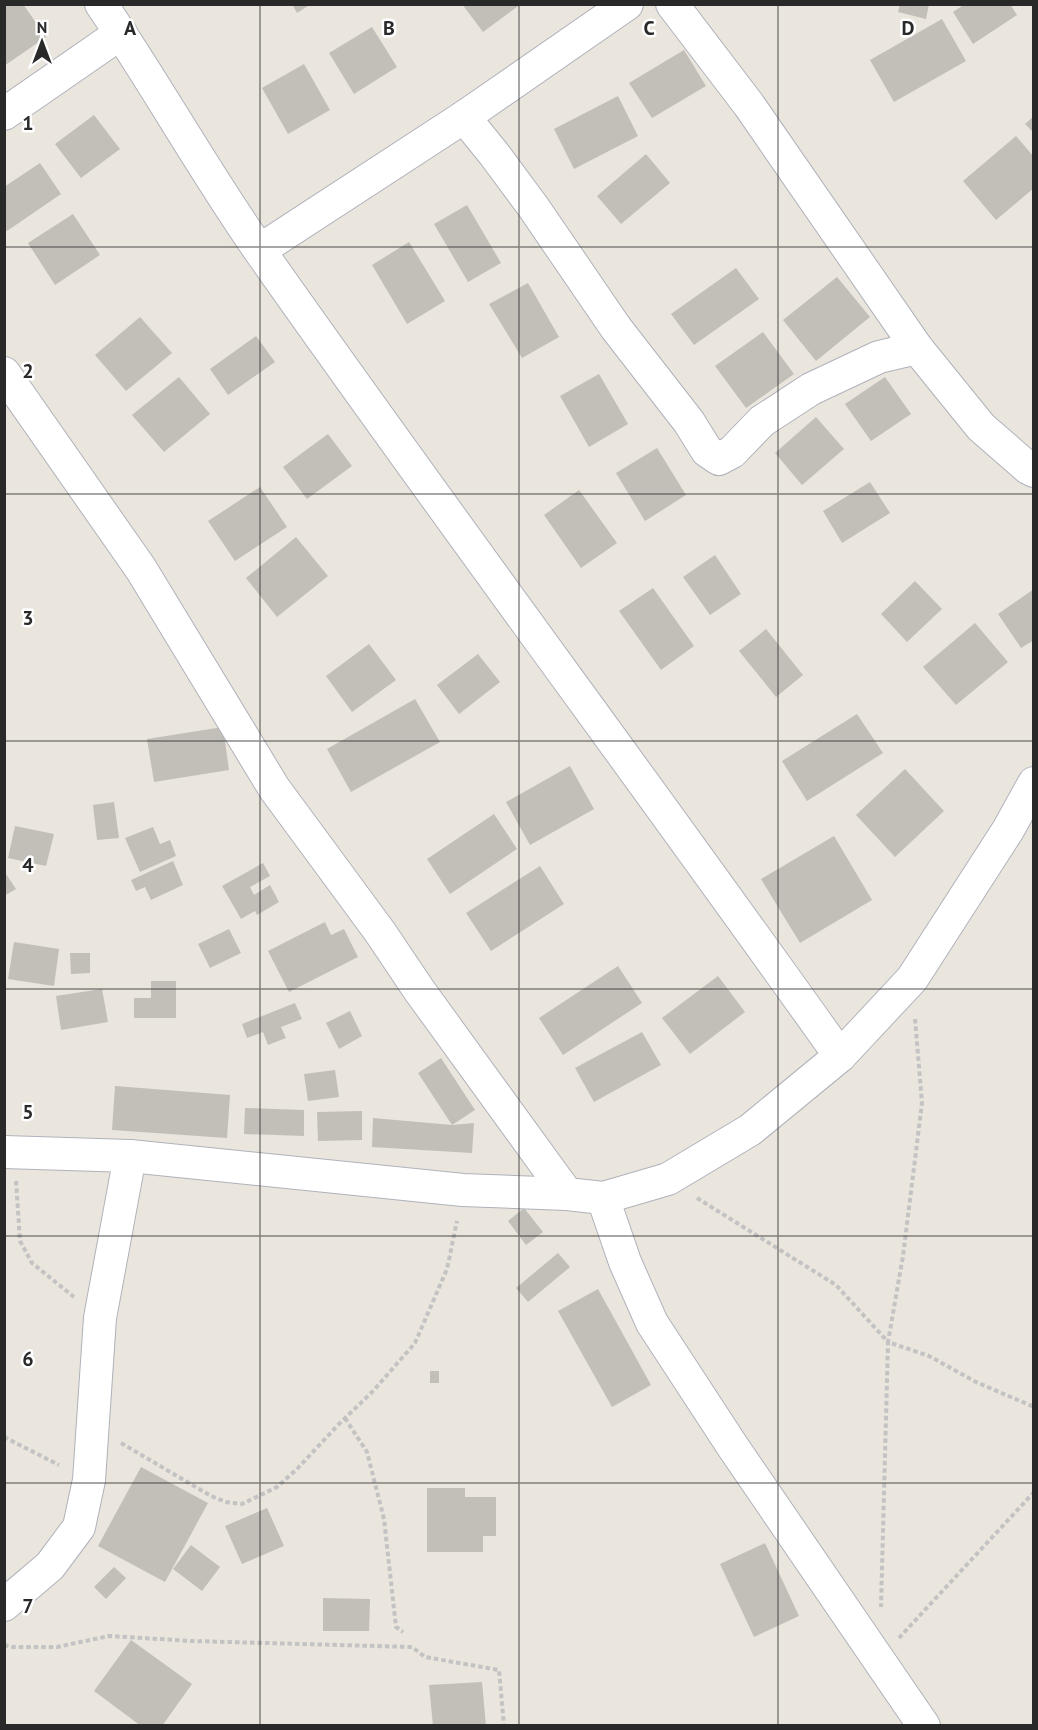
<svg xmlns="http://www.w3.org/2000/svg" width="1038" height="1730" font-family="'PT Sans',sans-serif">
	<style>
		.building { fill: #c2bfb9 }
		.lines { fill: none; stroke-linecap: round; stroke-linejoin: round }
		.minor-casing { stroke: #b0b2bb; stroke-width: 34 }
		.path { stroke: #c3c3c3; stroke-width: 4; stroke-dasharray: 4.5 3; stroke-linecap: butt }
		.minor { stroke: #fff; stroke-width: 32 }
		.grid { fill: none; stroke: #292929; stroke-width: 1.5; stroke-opacity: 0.55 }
		.grid-label { font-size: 20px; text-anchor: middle; font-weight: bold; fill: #292929; stroke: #fff; stroke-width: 5; stroke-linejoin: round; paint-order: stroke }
	</style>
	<rect width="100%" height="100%" fill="#eae5dd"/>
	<g class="building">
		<polygon points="4,4 23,4 46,37 4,66"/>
		<polygon points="292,4 311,4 297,13"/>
		<polygon points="462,4 521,4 483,32"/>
		<polygon points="900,4 929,4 926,19 898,12"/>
		<polygon points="965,4 1010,4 1017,15 973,44 953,12"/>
		<polygon points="942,19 966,61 894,102 870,60"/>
		<polygon points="372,27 397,67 354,94 329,53"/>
		<polygon points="684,50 706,86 652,118 629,83"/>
		<polygon points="304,64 330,110 288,134 262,88"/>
		<polygon points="618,96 638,136 574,169 554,129"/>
		<polygon points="94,115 120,149 81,178 55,144"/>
		<polygon points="1034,116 1034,133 1025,124"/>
		<polygon points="1016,136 1034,157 1034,188 996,220 963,181"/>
		<polygon points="646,154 670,183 621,224 597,196"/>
		<polygon points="40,163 61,194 7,231 4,227 4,187"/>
		<polygon points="467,205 501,263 468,282 434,224"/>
		<polygon points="73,214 100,255 55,285 28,243"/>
		<polygon points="409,242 445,301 407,324 372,265"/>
		<polygon points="736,268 759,299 694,345 671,314"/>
		<polygon points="837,277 870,317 816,361 783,320"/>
		<polygon points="528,283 559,337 522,358 489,304"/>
		<polygon points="140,317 172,353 126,391 95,355"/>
		<polygon points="763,332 794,374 746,408 715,366"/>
		<polygon points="256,336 275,362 228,395 210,369"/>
		<polygon points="599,374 628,424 589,447 560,396"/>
		<polygon points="179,377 210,414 164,452 132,415"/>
		<polygon points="885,377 911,414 871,441 845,404"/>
		<polygon points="816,417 844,449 802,485 775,453"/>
		<polygon points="328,434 352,466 307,499 283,467"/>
		<polygon points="657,448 686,495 645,521 616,473"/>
		<polygon points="870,482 890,513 842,543 823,511"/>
		<polygon points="260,487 287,527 235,561 208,521"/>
		<polygon points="579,490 617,543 581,568 544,515"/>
		<polygon points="296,537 328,576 277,617 246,578"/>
		<polygon points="715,555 741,594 710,615 683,577"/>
		<polygon points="915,581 942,609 907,642 881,614"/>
		<polygon points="653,588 694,646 661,670 619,611"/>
		<polygon points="1034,589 1034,640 1021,648 998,614"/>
		<polygon points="975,623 1008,662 956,705 923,667"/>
		<polygon points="766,629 803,675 776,697 739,651"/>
		<polygon points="369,644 396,680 352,712 326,676"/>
		<polygon points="478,654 500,682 459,714 437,685"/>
		<polygon points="415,699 440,742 351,792 327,749"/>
		<polygon points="857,714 883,753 807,801 782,761"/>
		<polygon points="223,727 229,770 154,782 147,739"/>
		<polygon points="570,766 594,809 530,845 506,802"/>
		<polygon points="905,769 944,811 895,857 856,815"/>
		<polygon points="114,802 119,838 97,840 93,805"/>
		<polygon points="494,814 517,849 450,894 427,859"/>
		<polygon points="15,826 54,834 46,866 8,858"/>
		<polygon points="153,827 160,844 170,840 176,856 140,872 125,838"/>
		<polygon points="834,836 872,900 800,943 761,879"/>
		<polygon points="173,861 183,885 151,900 145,887 136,891 131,880"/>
		<polygon points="263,863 270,876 250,887 254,895 270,885 279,902 257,915 255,911 241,919 222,886"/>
		<polygon points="540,866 564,904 491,951 466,913"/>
		<polygon points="4,871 16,889 4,896"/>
		<polygon points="325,922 331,935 344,929 358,957 289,992 268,951"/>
		<polygon points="229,929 241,953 210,968 198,944"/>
		<polygon points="14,942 59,949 54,986 8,979"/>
		<polygon points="70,953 90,953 90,973 71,974"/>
		<polygon points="618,966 642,1003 563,1055 539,1018"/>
		<polygon points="718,976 745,1012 690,1054 662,1018"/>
		<polygon points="151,981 176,981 176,1018 134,1018 134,998 151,998"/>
		<polygon points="102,989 108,1022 61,1030 56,996"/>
		<polygon points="295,1003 302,1019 281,1027 286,1038 268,1045 263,1032 247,1038 242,1024"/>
		<polygon points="350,1011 362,1036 339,1049 326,1023"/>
		<polygon points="642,1032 661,1065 594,1102 575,1068"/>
		<polygon points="441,1058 475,1110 452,1125 418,1073"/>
		<polygon points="335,1070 339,1097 308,1101 304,1074"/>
		<polygon points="115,1086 230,1095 227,1138 112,1130"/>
		<polygon points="245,1108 304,1110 304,1136 244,1134"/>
		<polygon points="362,1111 362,1140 318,1141 317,1112"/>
		<polygon points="373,1118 452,1125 474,1123 472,1153 372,1147"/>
		<polygon points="524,1208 543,1232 526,1245 508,1221"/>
		<polygon points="558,1253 570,1267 528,1302 516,1288"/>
		<polygon points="598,1289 651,1385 612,1407 558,1311"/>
		<rect x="430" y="1371" width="9" height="12"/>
		<polygon points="141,1467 208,1503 165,1582 98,1546"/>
		<polygon points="427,1488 465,1488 465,1497 496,1497 496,1536 483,1536 483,1552 427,1552"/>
		<polygon points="267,1508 284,1546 242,1564 225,1526"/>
		<polygon points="765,1543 799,1616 754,1637 720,1564"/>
		<polygon points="191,1545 220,1567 202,1591 173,1569"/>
		<polygon points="114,1567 126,1578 106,1599 94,1587"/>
		<polygon points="323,1598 370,1599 369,1631 323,1631"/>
		<polygon points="131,1640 192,1684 162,1726 141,1726 94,1691"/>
		<polygon points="482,1682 486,1726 433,1726 429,1685"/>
	</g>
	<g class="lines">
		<defs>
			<g id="minor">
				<path d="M101,4c56,82 104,169 161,250 190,270 387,533 578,802"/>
				<polyline points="672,4 749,105 917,348 981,427 1028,468 1034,471"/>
				<polyline points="4,114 121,33"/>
				<polyline points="464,117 494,154 534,208 616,328 689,422 707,451 719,459 732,452 762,421 811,389 879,357 917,348"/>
				<polyline points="260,250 464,117 627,4"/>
				<polyline points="4,373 141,569 274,788 380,932 419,990 567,1194"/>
				<polyline points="4,1152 130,1156 463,1190 567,1194 603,1198 668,1179 750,1130 840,1056 912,979 1008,830 1034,783"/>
				<polyline points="603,1198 625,1262 652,1323 733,1447 924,1726"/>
				<polyline points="4,1605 50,1566 79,1527 89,1480 100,1318 130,1156"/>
			</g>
		</defs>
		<use href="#minor" class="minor-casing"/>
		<g class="path">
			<polyline points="915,1019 922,1103 903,1256 888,1342 929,1356 976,1382 1034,1407"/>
			<polyline points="16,1181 20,1241 32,1263 74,1297"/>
			<polyline points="697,1198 836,1285 888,1342 881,1607"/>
			<polyline points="345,1418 367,1452 384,1519 396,1627 403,1632"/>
			<polyline points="4,1437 59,1465"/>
			<polyline points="121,1443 211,1496 226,1502 242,1504 277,1487 297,1469 337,1426 374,1390 415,1343 447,1269 457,1221"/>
			<polyline points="899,1638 1034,1492"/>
			<polyline points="4,1645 13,1647 57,1647 109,1636 192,1641 412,1647 425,1657 499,1670 504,1726"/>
		</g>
		<use href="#minor" class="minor"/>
	</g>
	<path class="grid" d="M260,4v1722M519,4v1722M778,4v1722M4,247h1030M4,494h1030M4,741h1030M4,989h1030M4,1236h1030M4,1483h1030"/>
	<g class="grid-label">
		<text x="130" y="35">A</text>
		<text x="389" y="35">B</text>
		<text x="649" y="35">C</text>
		<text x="908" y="35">D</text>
		<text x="28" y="130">1</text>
		<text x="28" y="378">2</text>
		<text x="28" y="625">3</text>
		<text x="28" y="872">4</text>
		<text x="28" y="1119">5</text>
		<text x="28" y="1366">6</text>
		<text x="28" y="1613">7</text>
	</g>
	<rect width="1038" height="1730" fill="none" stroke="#292929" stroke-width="12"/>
	<g transform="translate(42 42)" stroke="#ffffff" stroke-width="4.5" paint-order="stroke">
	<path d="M0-4.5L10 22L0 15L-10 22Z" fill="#292929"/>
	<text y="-9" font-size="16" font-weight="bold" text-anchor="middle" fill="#292929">N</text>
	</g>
</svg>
